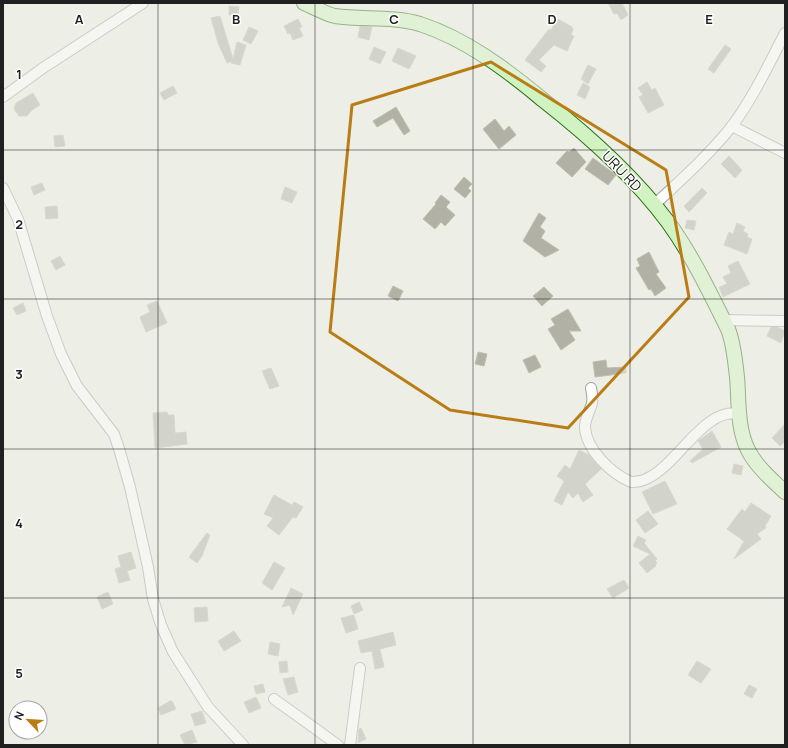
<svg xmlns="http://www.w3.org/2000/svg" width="788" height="748" font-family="Manrope,sans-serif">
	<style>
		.building { fill: #b1b1a6; stroke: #bebfab }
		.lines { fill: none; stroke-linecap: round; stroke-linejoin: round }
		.street-casing { stroke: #a1a1a1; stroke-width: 12 }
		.secondary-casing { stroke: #296c11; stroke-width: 16 }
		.street { stroke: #fff; stroke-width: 10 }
		.secondary { stroke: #d1f3c2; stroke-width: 14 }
		.marked { fill: none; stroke: #ba7d16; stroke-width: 3; stroke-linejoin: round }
		.grid { fill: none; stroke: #202020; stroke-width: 1; stroke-opacity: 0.55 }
		.labels { text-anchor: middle; stroke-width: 3; stroke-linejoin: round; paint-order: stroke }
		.street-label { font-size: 14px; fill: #202020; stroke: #fff }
		.grid-label { font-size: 13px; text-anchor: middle; font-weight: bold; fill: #202020; stroke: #fff; stroke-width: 3; stroke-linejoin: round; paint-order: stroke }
	</style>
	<rect width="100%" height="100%" fill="#edefe7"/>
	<g class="building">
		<polygon points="608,3 622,3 628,15 621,20 617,13 614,14"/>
		<polygon points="229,6 239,7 238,15 229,15"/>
		<polygon points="220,16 233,59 237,42 246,45 240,65 231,63 232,61 227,63 218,43 211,18"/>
		<polygon points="298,19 302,27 299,28 303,36 293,40 290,33 288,34 284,26"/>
		<polygon points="558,19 572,27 573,30 571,35 574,36 567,51 554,45 539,60 546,66 541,72 525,60 549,29 551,30"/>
		<polygon points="360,26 372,27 369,40 358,37"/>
		<polygon points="249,27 258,31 251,44 243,40"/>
		<polygon points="725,45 731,49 714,73 708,69"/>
		<polygon points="374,47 386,52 380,64 369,59"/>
		<polygon points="398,48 416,56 409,69 392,61"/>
		<polygon points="588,65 596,69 588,84 581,79"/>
		<polygon points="647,82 652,90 655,88 664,105 648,113 639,97 643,95 638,88"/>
		<polygon points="583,83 590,87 585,99 577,95"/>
		<polygon points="173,86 177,93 164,100 160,93"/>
		<polygon points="33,93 40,105 32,110 27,116 19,116 14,109 16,103"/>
		<polygon points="396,107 410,131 404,135 393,118 377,127 373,121"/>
		<polygon points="495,119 504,131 509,126 516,135 499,149 483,129"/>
		<polygon points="63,135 65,146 55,147 54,136"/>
		<polygon points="574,148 586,162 572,177 556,163 567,151 569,152"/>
		<polygon points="729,156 742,170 735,178 721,164"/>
		<polygon points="593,158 616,175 608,185 585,169"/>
		<polygon points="464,177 472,184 468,188 471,191 465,198 454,189"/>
		<polygon points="42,183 45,190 34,195 31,187"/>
		<polygon points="285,187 297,192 292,203 281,199"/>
		<polygon points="702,188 707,193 689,212 684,206"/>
		<polygon points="441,195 450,202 446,207 455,215 445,226 441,222 435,229 423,219 436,204 435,203"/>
		<polygon points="57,206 58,218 46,219 45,207"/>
		<polygon points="539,213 546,218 540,227 545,231 541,238 559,250 545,257 523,241"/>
		<polygon points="687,220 696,221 694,230 685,228"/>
		<polygon points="737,223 745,227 743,231 748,234 747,237 752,239 747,254 724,245 729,232 733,234"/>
		<polygon points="649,252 659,272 656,274 666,288 655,296 651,289 649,290 636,268 640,266 637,259"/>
		<polygon points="60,256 65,265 56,270 51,261"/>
		<polygon points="738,261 750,284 723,297 719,287 727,284 723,277 731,273 728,266"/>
		<polygon points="393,286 403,291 398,301 388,296"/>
		<polygon points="544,287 553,296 542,306 533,296"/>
		<polygon points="157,301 167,323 146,332 140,317 150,312 147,305"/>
		<polygon points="23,303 26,311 17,315 13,308"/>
		<polygon points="568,309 581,331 569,331 575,340 561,350 548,329 555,325 551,319"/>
		<polygon points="771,327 777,327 785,331 781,343 767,336"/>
		<polygon points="478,352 487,354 484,366 475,364"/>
		<polygon points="535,355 541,367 529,373 523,360"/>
		<polygon points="606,360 607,368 626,367 626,373 595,377 593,362"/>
		<polygon points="271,368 279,386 270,389 262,371"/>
		<polygon points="167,412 168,415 174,415 175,433 186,432 187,444 155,448 153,413"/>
		<polygon points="785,424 785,442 780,446 772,438"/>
		<polygon points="712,431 721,447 692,463 690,461 703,449 698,441"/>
		<polygon points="579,450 589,455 601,469 585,484 593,495 583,502 578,493 573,498 568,492 562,505 554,501 564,481 557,476 565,465 570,469"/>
		<polygon points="734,464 743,466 741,475 732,473"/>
		<polygon points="665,481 677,504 653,514 642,492"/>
		<polygon points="274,495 292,505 294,502 303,507 296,518 293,517 279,535 267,526 273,518 264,514"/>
		<polygon points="751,503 771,516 765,526 766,528 757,534 761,539 734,559 744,541 727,529 742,509 745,512"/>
		<polygon points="648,511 658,524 645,533 636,520"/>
		<polygon points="207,533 210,535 202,556 197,563 189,557"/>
		<polygon points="638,536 646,540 644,543 657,559 655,561 657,563 655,565 656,566 647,573 639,563 650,554 633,546"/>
		<polygon points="131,552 136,568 127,571 130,580 119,583 115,569 121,567 118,556"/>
		<polygon points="274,562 285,568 272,590 262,583"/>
		<polygon points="624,580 629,588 613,598 607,589"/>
		<polygon points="291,588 303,594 293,615 290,605 282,607"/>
		<polygon points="108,592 113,604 102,609 97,597"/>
		<polygon points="359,602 363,610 354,614 351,606"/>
		<polygon points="207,607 208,621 195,622 194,608"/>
		<polygon points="354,615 358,629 346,633 341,618"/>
		<polygon points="234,631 241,641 224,651 218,641"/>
		<polygon points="393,632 396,645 380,649 384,667 375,669 372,651 361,653 358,641"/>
		<polygon points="270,642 280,644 278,656 268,654"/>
		<polygon points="287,661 288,672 280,673 279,662"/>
		<polygon points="697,661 711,669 701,683 688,675"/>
		<polygon points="294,677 298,692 288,695 283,679"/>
		<polygon points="263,684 265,692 256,694 254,686"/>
		<polygon points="749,685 757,689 752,698 744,694"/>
		<polygon points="256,697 261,708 249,713 244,702"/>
		<polygon points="170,701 172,701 176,709 161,715 158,708"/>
		<polygon points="202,711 206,723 195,726 191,714"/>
		<polygon points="361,728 366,739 358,743 359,729"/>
		<polygon points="192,730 197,742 185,745 180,735"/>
	</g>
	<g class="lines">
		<defs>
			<g id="street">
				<polyline points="3,97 43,68 143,3"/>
				<polyline points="732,126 785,153"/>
				<polyline points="3,188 18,219 47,316 61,354 77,386 114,434 120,452 130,487 148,567 153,599 161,625 173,652 208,707 243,745"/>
				<path d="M654,205c27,-25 55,-50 78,-79 21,-28 37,-62 53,-93"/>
				<polyline points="723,320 785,321"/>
				<path d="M591,388c1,5 2,11 1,15 -2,8 -7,16 -7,24 1,23 27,47 46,55 6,0 12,-1 17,-4 31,-15 57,-72 92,-64"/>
				<polyline points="274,699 338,745"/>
				<polyline points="350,745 360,668"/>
			</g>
			<path id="secondary" d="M304,3c10,4 21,11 31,13 28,4 58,0 85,8 46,15 87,46 123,76 46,36 90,75 125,122 24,33 42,71 60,107 6,15 7,32 9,48 2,23 0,51 11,73 8,16 24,30 37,42"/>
		</defs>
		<use href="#street" class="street-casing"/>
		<use href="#secondary" class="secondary-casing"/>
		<use href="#street" class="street"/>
		<use href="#secondary" class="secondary"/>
	</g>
	<path d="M0 0H788V748H0ZM491,62l175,108 23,127 -121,131 -118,-18 -120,-78 22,-227z" fill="#edefe7" fill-opacity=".55" fill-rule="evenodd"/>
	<path class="marked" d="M491,62l175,108 23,127 -121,131 -118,-18 -120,-78 22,-227z"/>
	<path class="grid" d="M158,3v742M315,3v742M473,3v742M630,3v742M3,150h782M3,299h782M3,449h782M3,598h782"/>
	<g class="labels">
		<g class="street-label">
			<text transform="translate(622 171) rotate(46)" y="5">URU RD</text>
		</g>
	</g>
	<g class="grid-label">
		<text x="79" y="24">A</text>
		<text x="236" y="24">B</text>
		<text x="394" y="24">C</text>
		<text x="552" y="24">D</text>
		<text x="709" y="24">E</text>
		<text x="19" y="79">1</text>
		<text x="19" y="229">2</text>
		<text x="19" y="379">3</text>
		<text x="19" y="528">4</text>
		<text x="19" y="678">5</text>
	</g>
	<rect width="788" height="748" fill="none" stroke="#202020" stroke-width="8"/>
	<g transform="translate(28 720) rotate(295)"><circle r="19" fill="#ffffff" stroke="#a6a6a6"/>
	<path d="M0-3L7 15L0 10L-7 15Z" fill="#ba7d16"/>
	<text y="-6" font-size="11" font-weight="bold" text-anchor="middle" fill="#202020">N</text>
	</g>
</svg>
